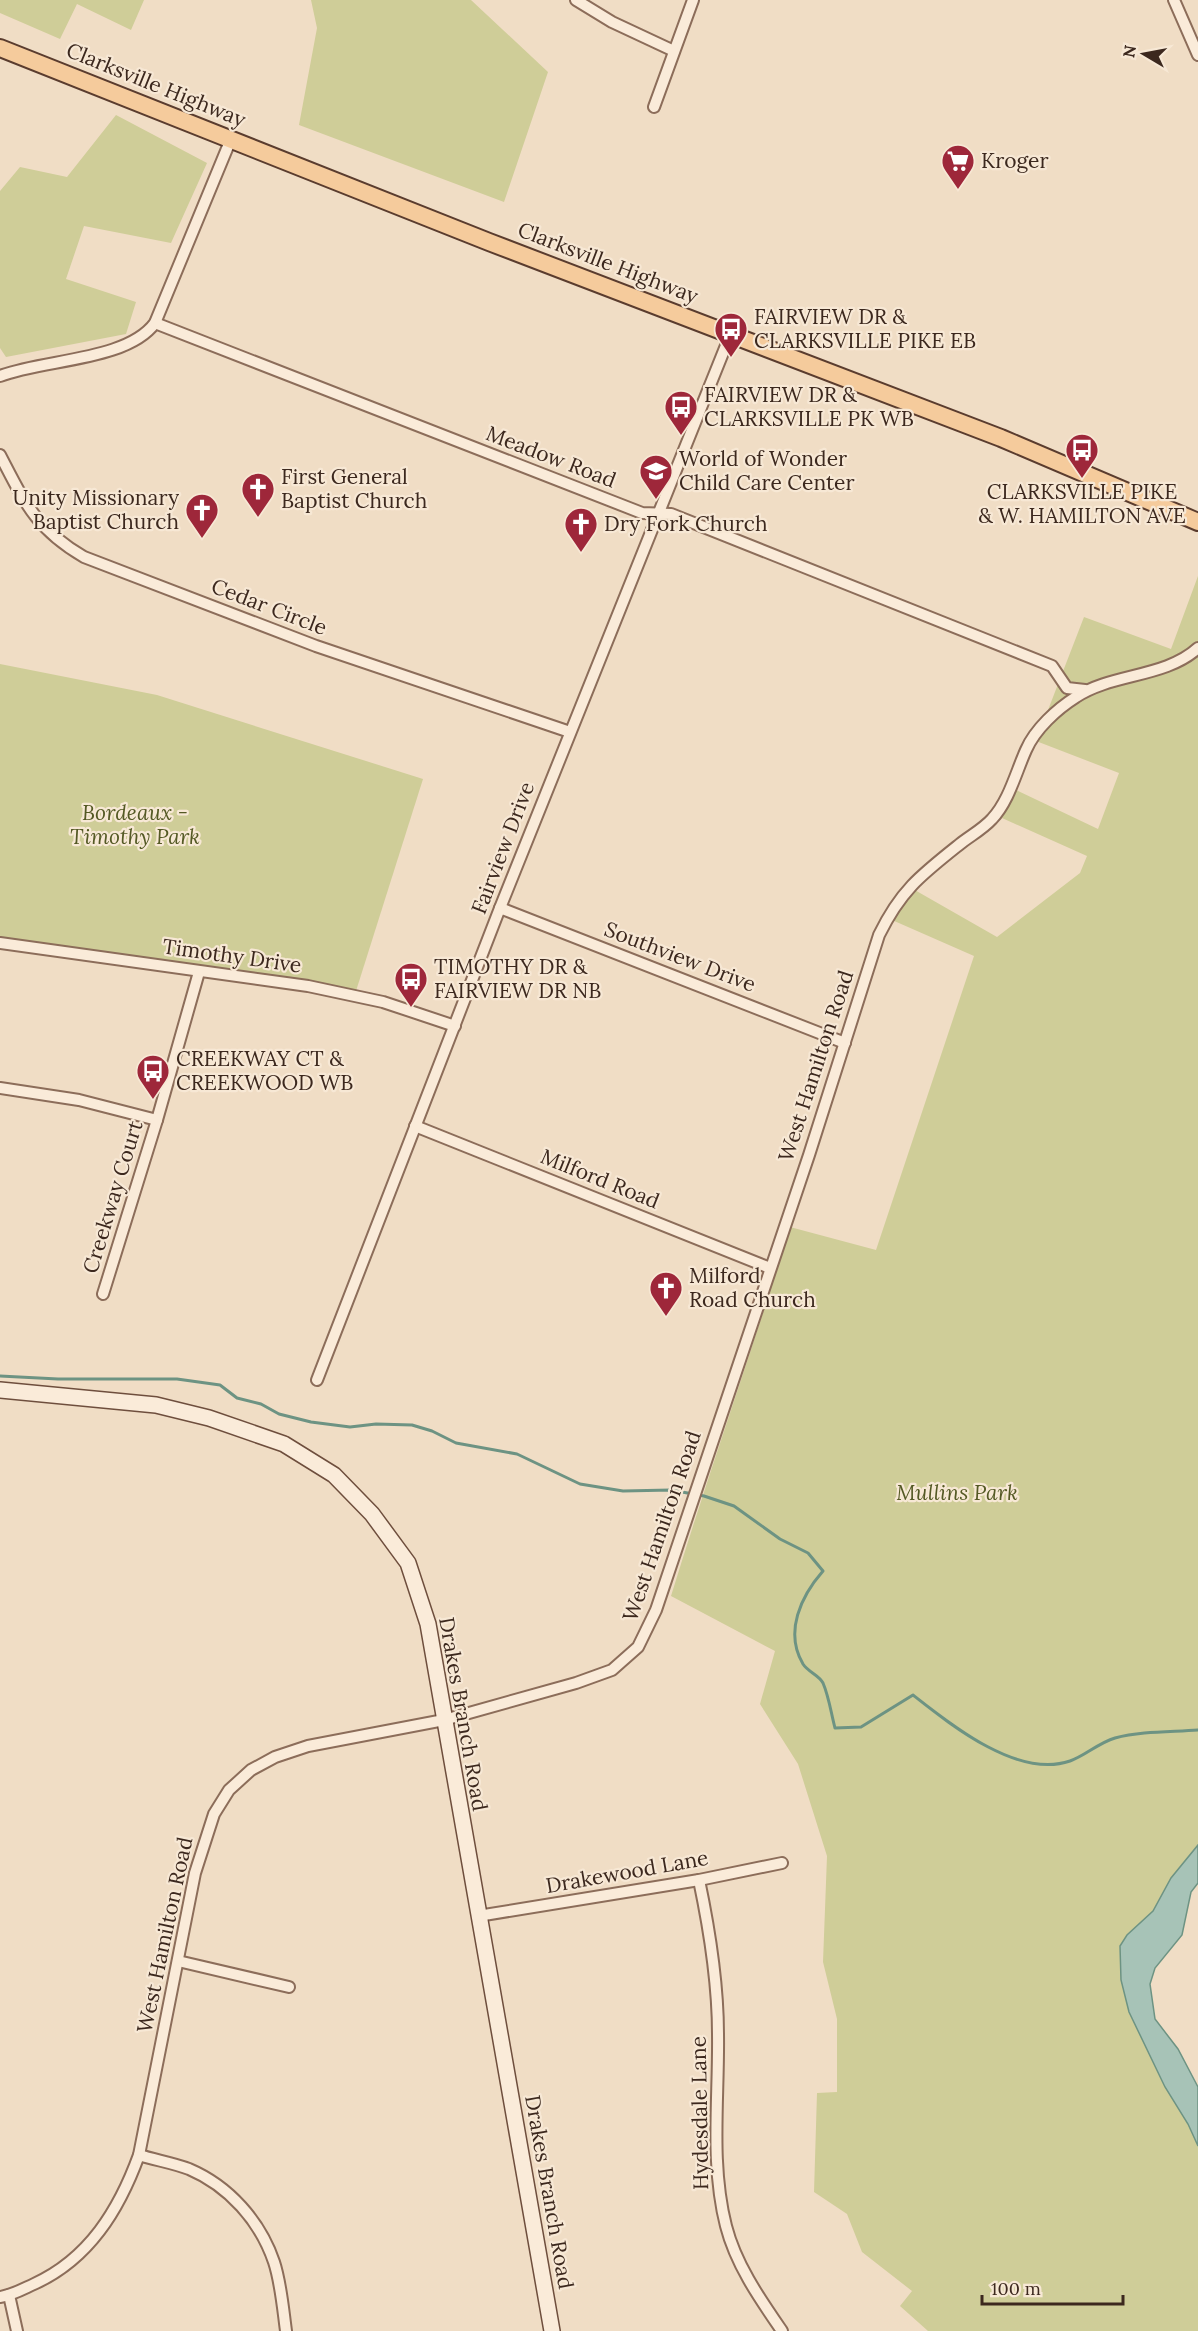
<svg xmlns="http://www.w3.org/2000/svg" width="1198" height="2331" font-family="Lora,serif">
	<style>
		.green { fill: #cfcd98 }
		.water { fill: #a7c3b7; stroke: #6d9383; stroke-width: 1.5 }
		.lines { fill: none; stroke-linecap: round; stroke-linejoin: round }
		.stream { stroke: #6d9383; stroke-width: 3 }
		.street-casing { stroke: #8c6d5a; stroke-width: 14 }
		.secondary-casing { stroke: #6e4e3d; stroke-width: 18 }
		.primary-casing { stroke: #5a3c2e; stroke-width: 20 }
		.street { stroke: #faebd9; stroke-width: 10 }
		.secondary { stroke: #faebd9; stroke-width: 15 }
		.primary { stroke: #f5cb9c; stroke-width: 16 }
		.labels { text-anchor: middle; stroke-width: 4.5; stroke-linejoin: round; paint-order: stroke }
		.street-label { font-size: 21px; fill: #3c281e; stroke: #f7e8d5 }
		.poi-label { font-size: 21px; fill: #3c281e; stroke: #f7e8d5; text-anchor: start }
		.park-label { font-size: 21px; font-style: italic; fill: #545924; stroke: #f7e8d5 }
	</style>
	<rect width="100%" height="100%" fill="#f0ddc5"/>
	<g class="green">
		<polygon points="0,0 144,0 131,30 77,4 60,39 0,13"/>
		<polygon points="311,0 471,0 548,72 504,202 299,125 317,28"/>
		<polygon points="116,115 207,163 171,243 84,226 66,279 136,302 126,334 6,357 0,348 0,191 20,167 67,177"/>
		<path d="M1198,576v1283l-60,147 60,122v203h-270l-28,-25 12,-15 -50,-39 -15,-38 -33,-22 3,-99 20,-1v-73l-14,-57 4,-106 -29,-92 -38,-60 15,-53 -104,-55c38,-124 81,-245 119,-369l86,23 98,-294 -82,-36 21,-31 84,48 83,-64 7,-17 -85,-38 14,-28 82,39 21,-56 -83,-32 48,-124 87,32z"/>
		<polygon points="0,664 157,695 423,779 356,991 0,938"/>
	</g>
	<polygon class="water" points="1198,1845 1198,1883 1191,1892 1182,1935 1155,1968 1150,1984 1155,2019 1178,2049 1198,2087 1198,2146 1188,2124 1165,2087 1129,2012 1121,1980 1120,1946 1127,1935 1153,1911 1171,1878"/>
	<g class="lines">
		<path class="stream" d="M0,1376l58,3h119l43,6 17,13 24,6 18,10 32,8 39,5 26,-3 36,1 20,6 24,12 61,11 63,30 43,7 48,-1 33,6 30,10 46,33 28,14 15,18c-22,25 -39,61 -20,93 5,8 16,11 20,19 6,14 8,30 12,45l26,-1 52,-32c38,30 105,84 157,66 15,-5 28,-18 45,-23 26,-7 56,-6 83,-8"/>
		<defs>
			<g id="street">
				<polyline points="576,0 612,22 674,51"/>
				<polyline points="1174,0 1198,55"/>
				<polyline points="654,107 693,0"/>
				<polyline points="155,323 642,513 671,514 1052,666 1067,688 1085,690"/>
				<path d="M0,376c44,-17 127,-15 155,-53l76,-184"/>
				<path d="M0,455c25,48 36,74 84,102l232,89 254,86"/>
				<polyline points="500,908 845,1043"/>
				<polyline points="0,943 308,986 383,1002 455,1026"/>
				<polyline points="0,1088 79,1100 157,1120"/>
				<polyline points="415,1126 770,1268"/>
				<polyline points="103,1294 157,1120 199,972"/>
				<polyline points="317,1380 500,908 731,333"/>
				<path d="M699,1880c11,52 19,102 19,154 1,64 -8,130 8,192 10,39 34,73 56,105"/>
				<polyline points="478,1916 699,1880 782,1863"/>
				<polyline points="178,1961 289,1987"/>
				<path d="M139,2155c16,5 34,8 50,14 40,17 71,52 85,93 7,21 9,47 12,69"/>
				<polyline points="9,2295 17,2331"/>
				<path d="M0,2297c13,-2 23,-8 34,-13 55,-25 85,-74 105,-129l56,-282 19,-59 15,-24 22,-20 24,-13 33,-11 136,-26 132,-37 36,-13 26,-23 18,-37 153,-455 70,-220c22,-45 42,-60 81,-91 10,-8 23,-15 32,-25 17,-18 24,-47 34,-69 9,-21 31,-41 50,-53 36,-24 89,-19 122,-49"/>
			</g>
			<polyline id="secondary" points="0,1390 156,1405 209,1418 284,1444 334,1475 372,1514 408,1563 428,1624 552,2331"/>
			<polyline id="primary" points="0,48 489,242 1001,438 1198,522"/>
		</defs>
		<use href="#street" class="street-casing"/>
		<use href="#secondary" class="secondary-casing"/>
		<use href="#primary" class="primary-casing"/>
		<use href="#street" class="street"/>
		<use href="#secondary" class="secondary"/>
		<use href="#primary" class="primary"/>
	</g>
	<defs>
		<symbol id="supermarket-pin" viewBox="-11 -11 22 30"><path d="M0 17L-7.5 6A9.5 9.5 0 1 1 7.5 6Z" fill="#9e273a" stroke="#f7e8d5"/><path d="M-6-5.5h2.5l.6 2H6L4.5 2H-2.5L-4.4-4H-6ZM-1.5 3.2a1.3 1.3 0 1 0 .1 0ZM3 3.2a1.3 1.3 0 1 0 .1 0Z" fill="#fff"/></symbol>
		<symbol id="bus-pin" viewBox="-11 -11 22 30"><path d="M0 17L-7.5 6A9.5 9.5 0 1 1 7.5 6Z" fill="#9e273a" stroke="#f7e8d5"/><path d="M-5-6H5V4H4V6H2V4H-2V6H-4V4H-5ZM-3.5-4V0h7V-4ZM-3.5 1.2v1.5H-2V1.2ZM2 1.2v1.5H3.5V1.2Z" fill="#fff"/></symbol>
		<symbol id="school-pin" viewBox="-11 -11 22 30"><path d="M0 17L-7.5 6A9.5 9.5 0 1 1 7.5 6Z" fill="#9e273a" stroke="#f7e8d5"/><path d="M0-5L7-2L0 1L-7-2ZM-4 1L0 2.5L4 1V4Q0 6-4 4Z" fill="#fff"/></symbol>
		<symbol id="church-pin" viewBox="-11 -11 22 30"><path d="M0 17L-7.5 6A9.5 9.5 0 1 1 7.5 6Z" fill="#9e273a" stroke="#f7e8d5"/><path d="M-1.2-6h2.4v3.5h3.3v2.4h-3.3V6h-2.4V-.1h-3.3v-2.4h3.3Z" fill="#fff"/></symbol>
	</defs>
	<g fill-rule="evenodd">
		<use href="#supermarket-pin" x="939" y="142" width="38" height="52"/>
		<use href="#bus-pin" x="712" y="310" width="38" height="52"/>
		<use href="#bus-pin" x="662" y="388" width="38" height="52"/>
		<use href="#bus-pin" x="1063" y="431" width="38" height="52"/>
		<use href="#school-pin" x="637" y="452" width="38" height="52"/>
		<use href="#church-pin" x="239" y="470" width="38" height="52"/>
		<use href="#church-pin" x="183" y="491" width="38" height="52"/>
		<use href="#church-pin" x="562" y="505" width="38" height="52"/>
		<use href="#bus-pin" x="392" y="960" width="38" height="52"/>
		<use href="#bus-pin" x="134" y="1052" width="38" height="52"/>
		<use href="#church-pin" x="647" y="1269" width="38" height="52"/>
	</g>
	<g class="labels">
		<g class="street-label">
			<text transform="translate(156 85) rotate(22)" y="7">Clarksville Highway</text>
			<text transform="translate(608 263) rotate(21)" y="7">Clarksville Highway</text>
			<text transform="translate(551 457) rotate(21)" y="7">Meadow Road</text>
			<text transform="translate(269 607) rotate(21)" y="7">Cedar Circle</text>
			<text transform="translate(503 848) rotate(-69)" y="7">Fairview Drive</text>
			<text transform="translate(232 956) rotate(8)" y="7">Timothy Drive</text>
			<text transform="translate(680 957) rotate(21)" y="7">Southview Drive</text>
			<text transform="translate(816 1066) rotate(-72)" y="7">West Hamilton Road</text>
			<text transform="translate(600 1179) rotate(22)" y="7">Milford Road</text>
			<text transform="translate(113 1197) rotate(-73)" y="7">Creekway Court</text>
			<text transform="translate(662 1526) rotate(-71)" y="7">West Hamilton Road</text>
			<text transform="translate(463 1714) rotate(80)" y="7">Drakes Branch Road</text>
			<text transform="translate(627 1872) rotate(-10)" y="7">Drakewood Lane</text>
			<text transform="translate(165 1935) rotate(-78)" y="7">West Hamilton Road</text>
			<text transform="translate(700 2113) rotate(-91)" y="7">Hydesdale Lane</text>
			<text transform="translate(549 2192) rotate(80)" y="7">Drakes Branch Road</text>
		</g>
		<g class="poi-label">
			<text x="981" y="168">Kroger</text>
			<text x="754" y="324">FAIRVIEW DR &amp;<tspan x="754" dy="24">CLARKSVILLE PIKE EB</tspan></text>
			<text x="704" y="402">FAIRVIEW DR &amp;<tspan x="704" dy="24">CLARKSVILLE PK WB</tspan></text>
			<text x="679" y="466">World of Wonder<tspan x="679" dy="24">Child Care Center</tspan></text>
			<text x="281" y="484">First General<tspan x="281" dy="24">Baptist Church</tspan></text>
			<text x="1082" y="499" text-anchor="middle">CLARKSVILLE PIKE<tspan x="1082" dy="24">&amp; W. HAMILTON AVE</tspan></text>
			<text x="179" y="505" text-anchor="end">Unity Missionary<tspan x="179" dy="24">Baptist Church</tspan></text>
			<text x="604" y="531">Dry Fork Church</text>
			<text x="434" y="974">TIMOTHY DR &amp;<tspan x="434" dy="24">FAIRVIEW DR NB</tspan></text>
			<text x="176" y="1066">CREEKWAY CT &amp;<tspan x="176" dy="24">CREEKWOOD WB</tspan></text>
			<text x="689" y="1283">Milford<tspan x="689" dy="24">Road Church</tspan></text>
		</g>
		<g class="park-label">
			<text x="135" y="820">Bordeaux -<tspan x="135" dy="24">Timothy Park</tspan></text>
			<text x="957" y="1500">Mullins Park</text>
		</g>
	</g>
	<g transform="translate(1144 54) rotate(280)" stroke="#f7e8d5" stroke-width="4.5" paint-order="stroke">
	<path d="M0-4.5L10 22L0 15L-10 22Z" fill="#3c281e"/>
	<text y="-9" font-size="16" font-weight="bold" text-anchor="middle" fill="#3c281e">N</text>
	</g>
	<path d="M982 2295v9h141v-9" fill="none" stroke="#3c281e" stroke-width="3"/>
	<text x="991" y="2295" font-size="18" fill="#3c281e" stroke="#f7e8d5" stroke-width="4.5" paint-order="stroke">100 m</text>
</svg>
